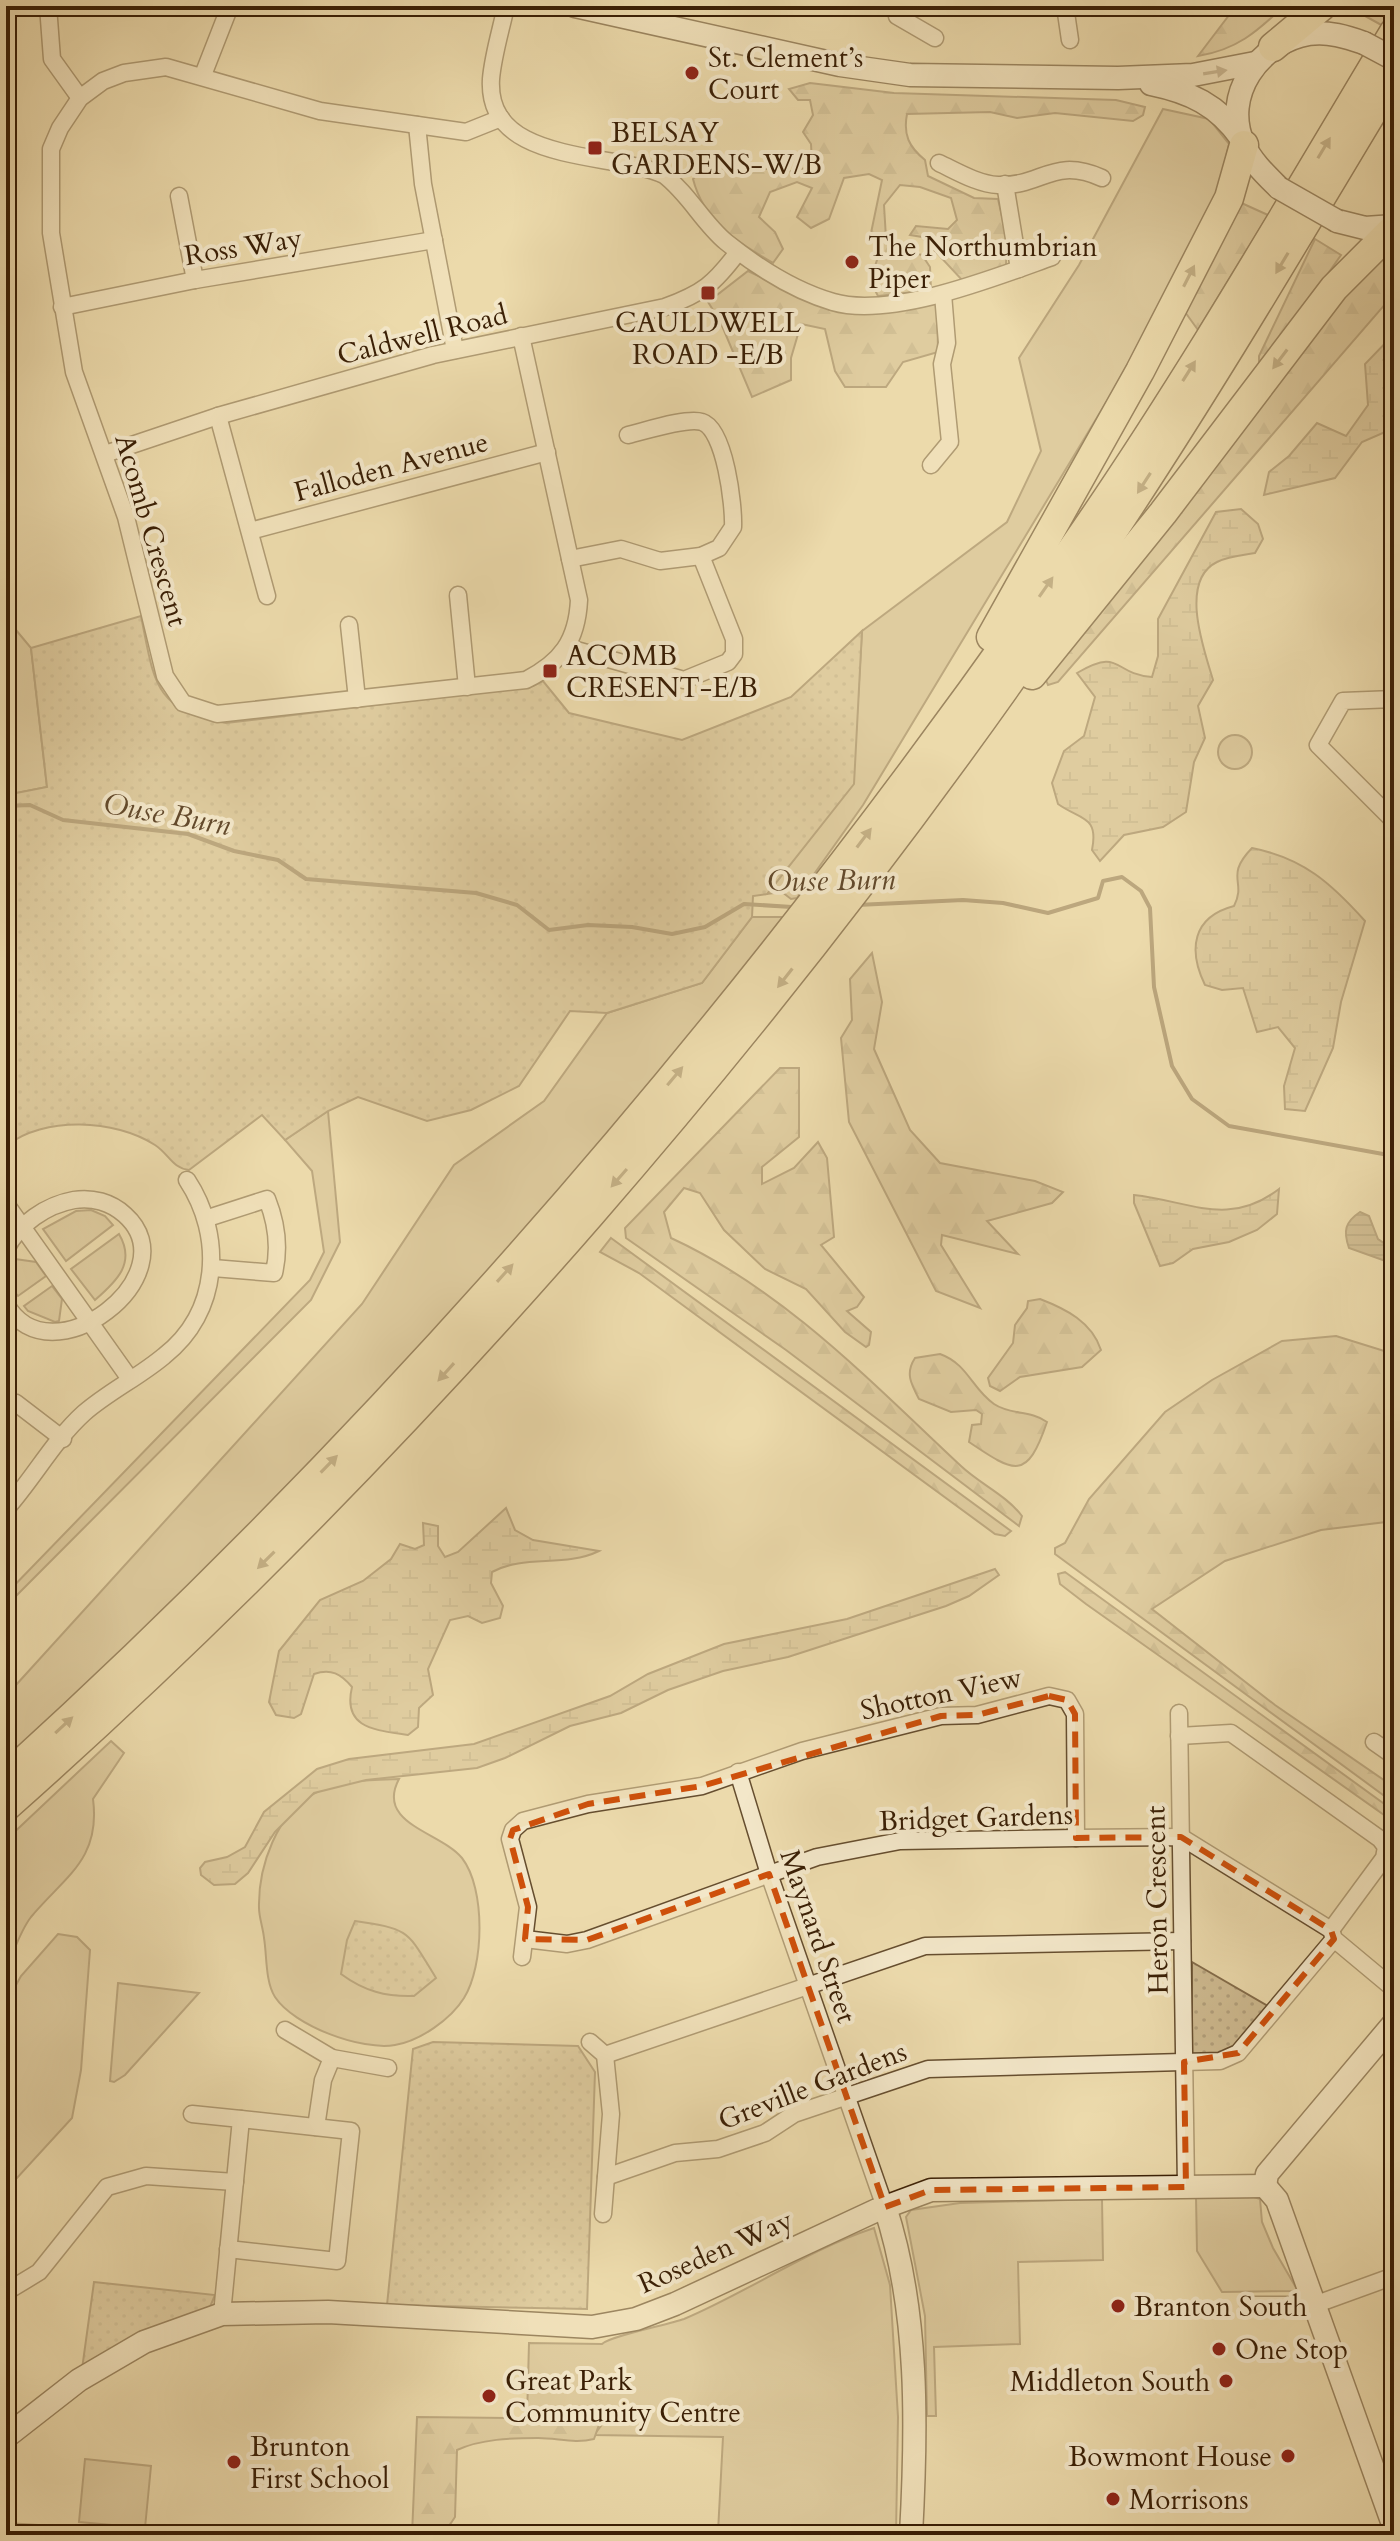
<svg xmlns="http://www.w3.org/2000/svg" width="1400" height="2541" font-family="Cardo,serif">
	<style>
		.grass { fill: #ceba90; stroke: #846c4a; stroke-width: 2 }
		.forest { fill: url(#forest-firs); stroke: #846c4a; stroke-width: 2 }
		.wetland { fill: url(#wetland-marsh); stroke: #846c4a; stroke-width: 2 }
		.park { fill: url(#park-dots); stroke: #846c4a; stroke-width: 2 }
		.water { fill: url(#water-rules); stroke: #806947; stroke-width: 2 }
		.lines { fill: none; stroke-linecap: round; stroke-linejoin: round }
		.stream { stroke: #806947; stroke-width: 4 }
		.street-casing { stroke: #664e2f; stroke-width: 19 }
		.secondary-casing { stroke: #3a1f05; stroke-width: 25 }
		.highway-casing { stroke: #3a1f05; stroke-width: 31 }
		.street { stroke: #f3e7c9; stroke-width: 16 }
		.secondary { stroke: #f3e7c9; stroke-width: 22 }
		.highway { stroke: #ecdaac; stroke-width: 28 }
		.secondary-bridge-casing { stroke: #3a1f05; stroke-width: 25; stroke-linecap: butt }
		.secondary-bridge { stroke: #f3e7c9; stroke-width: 22 }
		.oneway { fill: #a08d71 }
		.oneway2 { fill: #937c58 }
		.marked { fill: none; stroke: #ce500b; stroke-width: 6; stroke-dasharray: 16 10; stroke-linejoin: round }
		.poi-dot { fill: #8f2418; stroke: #f3e7c9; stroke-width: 3 }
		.labels { text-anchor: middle; stroke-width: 8; stroke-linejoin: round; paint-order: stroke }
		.poi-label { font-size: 28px; fill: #3a1f05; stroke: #f3e7c9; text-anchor: start }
		.street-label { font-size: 28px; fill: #3a1f05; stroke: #f3e7c9 }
		.water-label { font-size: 30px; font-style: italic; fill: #634a2c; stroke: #f3e7c9 }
	</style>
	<defs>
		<pattern id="forest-firs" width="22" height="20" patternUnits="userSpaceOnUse" patternTransform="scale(2)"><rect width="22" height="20" fill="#ceba90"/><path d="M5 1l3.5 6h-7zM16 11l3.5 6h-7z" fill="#b29f7b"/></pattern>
		<pattern id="wetland-marsh" width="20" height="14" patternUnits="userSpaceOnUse" patternTransform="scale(2)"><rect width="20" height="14" fill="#ceba90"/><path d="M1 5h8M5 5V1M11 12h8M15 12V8" fill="none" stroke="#b29f7b"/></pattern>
		<pattern id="park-dots" width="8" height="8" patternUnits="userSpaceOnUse" patternTransform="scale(2)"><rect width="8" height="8" fill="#ceba90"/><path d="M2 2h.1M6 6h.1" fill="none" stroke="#b29f7b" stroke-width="1.8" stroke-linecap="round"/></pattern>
		<pattern id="water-rules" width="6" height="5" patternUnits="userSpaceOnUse" patternTransform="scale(2)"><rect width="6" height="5" fill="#af9a73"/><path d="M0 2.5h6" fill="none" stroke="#8f7d5c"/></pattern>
	</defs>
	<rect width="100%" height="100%" fill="#ecdaac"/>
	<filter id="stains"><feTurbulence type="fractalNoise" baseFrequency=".0025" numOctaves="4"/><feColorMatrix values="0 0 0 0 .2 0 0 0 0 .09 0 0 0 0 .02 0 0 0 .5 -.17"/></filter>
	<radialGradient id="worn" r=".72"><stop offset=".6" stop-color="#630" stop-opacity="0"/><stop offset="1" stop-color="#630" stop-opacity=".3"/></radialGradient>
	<g class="grass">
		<polygon points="1163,109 1209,119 1229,144 1215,204 1113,391 863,805 797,898 791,899 782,892 767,894 853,784 862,631 1007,522 1041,451 1019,358 1079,265"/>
		<polygon points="6,618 31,648 47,787 6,795"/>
		<circle cx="1235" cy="752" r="17"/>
		<path d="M752,917h31c-39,51 -76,105 -117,154 -207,242 -428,472 -660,690v-65l356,-392 92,-139 90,-64 63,-88 95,-30z"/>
		<polygon points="328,1111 340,1242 311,1300 6,1606 6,1594 310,1280 324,1252 312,1171 285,1140"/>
		<polygon points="91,1210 105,1216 113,1225 66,1261 43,1229 76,1211"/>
		<path d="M119,1234c17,29 -2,47 -24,66l-24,-31z"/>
		<polygon points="15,1259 36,1262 46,1276 18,1296 14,1291"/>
		<polygon points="52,1286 62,1299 59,1321 55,1322 28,1311 24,1306"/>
		<path d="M111,1741l13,12 -31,46c8,61 -29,78 -62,118 -11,14 -17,35 -25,52v-129z"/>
		<path d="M399,1779c-24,45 42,53 63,79 24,31 22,108 2,140 -13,21 -44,43 -69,47 -33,6 -101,-19 -120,-48 -10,-16 -8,-42 -11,-59 -1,-10 -5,-21 -5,-30 -1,-41 18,-96 56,-115 25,-13 57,-13 84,-14z"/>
		<polygon points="58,1934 77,1937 90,1950 81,2070 72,2118 6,2190 6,2003 21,1976"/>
		<polygon points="118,1983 199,1993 125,2075 114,2082 110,2081"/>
		<polygon points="1251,2196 1260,2199 1262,2222 1273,2248 1298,2291 1222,2292 1197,2251 1196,2197"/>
		<polygon points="1102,2199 1103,2260 1018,2262 1020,2344 934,2347 936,2416 927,2416 925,2316 906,2217 911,2210 960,2203"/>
		<path d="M874,2228l16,57 8,132 -2,118 -178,-3 5,-95 -129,-2 7,-9v-7l-74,-1 2,-75 73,1c8,-8 65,-19 82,-25 64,-27 123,-69 190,-91z"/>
		<polygon points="85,2459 151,2466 145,2528 79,2522"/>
		<polygon points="6,2523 200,2535 6,2535"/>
	</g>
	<g class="forest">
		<path d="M1236,6h48c-27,26 -48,44 -86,50z"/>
		<polygon points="1347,6 1394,6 1385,27"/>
		<path d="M810,83l84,10 222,7 29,7 -2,8 -10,6 -78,-8 -38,5 -27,-6 -83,2c-4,21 2,33 18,46l3,16 46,22 24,1 9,39 -1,27 -24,12 -20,3 -40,-43 -12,-2 6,-9 32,3 9,-9 -6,-22 -31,-11 -20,-2 -16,20 2,33 18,13 18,4 8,12 1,23 -53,6 -8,-15 8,-24 -7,-24 11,-53 -13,-6 -25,4 -15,41 -18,9 -14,-11 15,-29 -15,-6 -27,10 -11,25 16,15 8,17 -10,14c-37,-22 -69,-41 -80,-84l16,-16 88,9 15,-9 -1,-19 -8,-12 10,-17 -3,-15h-12l-9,-11z"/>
		<polygon points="1237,201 1268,215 1198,330 1185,312"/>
		<polygon points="1315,239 1341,255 1259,372 1259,356"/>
		<polygon points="1394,246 1394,294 1058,682 1048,685 1044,675 1325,311"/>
		<polygon points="748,271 830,310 887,313 937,300 938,352 903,362 886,387 845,387 835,371 825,329 801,324 791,358 791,380 752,397 720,321 708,302"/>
		<polygon points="872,953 882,1002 874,1049 910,1130 940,1163 1035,1181 1063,1192 1052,1203 987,1221 1018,1254 942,1235 941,1245 980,1308 936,1291 849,1122 841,1038 852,1020 850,979"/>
		<path d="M780,1068h19v69l-37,30v17l32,-16 24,-26 9,16 7,79 -13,8 43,52 -7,10 -10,4 24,21 -2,13 -3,2 -21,-15 -39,-43 -41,-20 -41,-39 -24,-37 -16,-5 -20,24 7,26c113,52 200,144 290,228 19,18 45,29 61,50l-3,10 -233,-176 -160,-112 -1,-10z"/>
		<polygon points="611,1238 1011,1531 1005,1536 995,1534 639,1273 600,1252"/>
		<path d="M1040,1299c26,10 52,23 61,51l-19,17 -62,10 -20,14 -10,-5 -2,-8 25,-35 2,-18 12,-17 1,-7z"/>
		<polygon points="1336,1336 1394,1354 1394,1521 1321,1530 1225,1561 1152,1609 1275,1705 1394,1787 1394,1803 1055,1554 1055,1548 1065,1543 1089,1499 1165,1412 1212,1380 1282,1341"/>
		<path d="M940,1354c28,10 32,35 54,50 16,11 36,6 53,18 -20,59 -32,51 -78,20l3,-17 9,-1 1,-10 -6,-4 -25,2 -32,-13c-8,-15 -14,-26 -4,-41z"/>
		<polygon points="1065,1572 1394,1811 1394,1822 1086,1604 1060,1584 1058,1574"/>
		<path d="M417,2417l184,2 -7,20c-20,5 -36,-1 -56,-1 -27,0 -57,1 -81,12l-2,67 -6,9 -18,-1v10h-19z"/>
	</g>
	<g class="wetland">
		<polygon points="1394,334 1392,429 1362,442 1335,478 1264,495 1269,472 1289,456 1317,423 1346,436 1368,405 1365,364"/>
		<path d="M1241,509l17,15 5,15 -8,14c-12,2 -27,3 -38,9 -39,19 -12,90 -4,118l-15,26 7,32 -11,24 -8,50 -23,15 -39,8 -24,26 -8,-11c7,-35 -12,-30 -34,-46l-6,-21 12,-32 20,-15 11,-39 -18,-24c45,-26 35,1 75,4l6,-21v-37l58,-107z"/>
		<path d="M1252,848c51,10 79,35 113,73l-24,81 -8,46 -28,63 -20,-2 -1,-23 11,-38 -17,-21 -21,5 -14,-44 -21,2 -17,-5c-17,-35 -13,-68 29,-79 13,-25 -10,-29 18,-58z"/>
		<path d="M1279,1189l-2,25 -20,16 -28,12 -36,7 -20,14 -13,3 -26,-63v-8c56,6 94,33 145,-6z"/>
		<path d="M506,1508l9,22 18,10 66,11c-35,17 -74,3 -107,21l-1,11 12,23 -3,12 -18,5 -14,-7 -18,4 -22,49 5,26 -14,13 -1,19 -10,8c-32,-5 -66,-6 -56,-48 -11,-13 -21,-19 -38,-13l-13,40 -7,4 -18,-3 -7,-13 10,-51 41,-51 43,-19 28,-22 9,-15 15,5 9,-4 -1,-22 15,3v20l7,11 13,-5z"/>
		<polygon points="995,1569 999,1575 969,1596 946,1606 788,1657 723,1671 668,1690 621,1713 570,1726 505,1758 477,1768 366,1780 314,1793 275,1832 248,1873 235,1884 214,1885 201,1875 200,1868 205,1862 227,1857 245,1847 264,1812 317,1769 349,1759 474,1744 610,1696 648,1674 724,1644 847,1619"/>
	</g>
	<g class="park">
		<path d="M141,616c13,64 12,95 85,107l307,-37 10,-5 26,32 113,27 109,-43 71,-66 -8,153 -87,110 -14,2 -1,21 -50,66 -95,30 -37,-2 -51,75 -48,24 -44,11 -69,-24 -30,14 -43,29 -23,-25 -73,55c-17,-2 -20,-16 -34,-25 -40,-26 -111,-29 -149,1v-351l41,-8 -16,-139z"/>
		<path d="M355,1921c56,8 52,10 81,57l-22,18c-28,1 -50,-5 -73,-22l6,-34z"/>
		<polygon points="1192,1962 1273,2009 1220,2061 1194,2056 1192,2052"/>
		<polygon points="433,2042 578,2046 595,2072 587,2309 387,2305 413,2049"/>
		<polygon points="94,2282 215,2295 210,2307 82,2369"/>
	</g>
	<path class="water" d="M1360,1212l9,4 9,23 16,11v14l-45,-16c-6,-17 -4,-26 11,-36z"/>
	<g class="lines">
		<g class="stream">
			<polyline points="6,806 30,805 63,820 188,834 234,851 278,860 306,879 476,893 517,905 549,930 588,925 632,927 672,934 705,927 744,904 792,907"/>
			<polyline points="857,905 963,900 1003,903 1048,913 1098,898 1103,881 1122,877 1141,891 1150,908 1154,987 1172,1066 1192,1099 1229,1126 1394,1156"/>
		</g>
		<defs>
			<g id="street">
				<polyline points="48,6 52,59 80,98"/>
				<path d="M506,6c-5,24 -13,49 -15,73 -5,86 119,72 173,96 25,19 39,48 62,67 30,24 69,49 107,60 58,17 163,-25 219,-45"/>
				<polyline points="896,6 897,16 935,38"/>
				<polyline points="1065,6 1070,40"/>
				<polyline points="203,75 230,6"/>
				<path d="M501,118l-35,14 -146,-21 -154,-44 -42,6 -21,8 -23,17 -20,30 -9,21v84l23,139 52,145 39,159 18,27 34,11 309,-34c35,-18 51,-39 53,-80l-58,-264"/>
				<polyline points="417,125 423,184 455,350"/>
				<path d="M939,163c19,9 39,21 59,22 44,2 55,-29 104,-7"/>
				<polyline points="1005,184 1019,269"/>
				<polyline points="179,196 195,280"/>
				<polyline points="62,307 195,280 434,240"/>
				<polyline points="218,416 267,596"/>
				<path d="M105,454l113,-38 215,-61 232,-48c38,-14 49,-23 73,-55"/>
				<polyline points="931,465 950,442 942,364 947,343 943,294"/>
				<polyline points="250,531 547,452"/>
				<path d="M570,559l51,-10 39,12 41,-5 18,-8 14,-21c1,-21 -8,-98 -31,-105 -15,-5 -57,9 -74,13"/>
				<polyline points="458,595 467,687"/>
				<polyline points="349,625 357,699"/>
				<polyline points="569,648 684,680 728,662 734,654 734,639 701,556"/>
				<polyline points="1394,699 1343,701 1318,745 1394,821"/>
				<polyline points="6,1204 130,1379"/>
				<path d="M208,1218l59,-19c10,25 13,48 7,74l-61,-5"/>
				<path d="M6,1249c13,-25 40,-44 68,-49 18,-3 37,2 51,15 66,59 -75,168 -119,89"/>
				<polyline points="6,1410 16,1403 63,1439"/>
				<path d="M6,1509c27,-30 48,-69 78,-96 24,-21 55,-36 80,-57 56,-44 60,-120 23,-176"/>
				<polyline points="1179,1713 1186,2187"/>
				<polyline points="1179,1736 1231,1733 1380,1839 1386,1847 1384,1858 1331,1930"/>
				<polyline points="1374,1742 1394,1756"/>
				<polyline points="738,1772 769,1874 885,2207"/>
				<polyline points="525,1939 567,1944 587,1940 817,1857 900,1841 1076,1838 1181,1837 1331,1930 1334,1939 1394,1989"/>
				<polyline points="522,1957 528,1907 510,1839 513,1830 523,1821 588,1804 702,1786 802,1751 941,1716 977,1715 1049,1696 1067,1700 1075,1714 1076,1838"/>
				<polyline points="285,2030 332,2058 388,2068"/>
				<polyline points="590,2042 605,2055 611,2114 603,2214"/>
				<polyline points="605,2055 925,1946 1182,1941"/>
				<polyline points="192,2114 241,2119 222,2314"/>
				<polyline points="316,2127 323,2080 332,2058"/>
				<polyline points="606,2177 675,2153 718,2149 765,2133 794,2114 928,2069 1220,2061 1238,2053 1334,1939"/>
				<polyline points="228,2249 337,2261 351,2131 241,2119"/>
				<polyline points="6,2292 39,2272 107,2187 146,2176 235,2182"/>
				<polyline points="1248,2305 1314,2305 1394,2276"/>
			</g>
			<g id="secondary">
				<polyline points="575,6 840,65 910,75 1118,78 1193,75 1255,63"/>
				<path d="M1151,84c39,8 67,21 90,54"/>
				<path d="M1279,188c-13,-13 -27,-26 -35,-43 -23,-50 16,-103 65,-111 19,-3 38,3 55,9"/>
				<polyline points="1337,221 1365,228 1394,226"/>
				<polyline points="1265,2186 1277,2200 1394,2527"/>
				<polyline points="1265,2186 1267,2174 1394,2023"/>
				<path d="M885,2207c34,104 32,219 26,328"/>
				<polyline points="6,2437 79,2380 144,2342 222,2314 328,2312 592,2327 636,2319 675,2304 877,2210 931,2190 1265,2186"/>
			</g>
			<g id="highway">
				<polyline points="1273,47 1322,6"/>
				<polyline points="991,637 1140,371 1229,198 1244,145"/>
				<polyline points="1032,675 1163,513 1334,288 1394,228"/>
				<path d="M6,1777c403,-366 757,-782 1067,-1229 116,-167 217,-343 321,-516"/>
				<path d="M6,1807c408,-362 789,-803 1093,-1255 104,-155 199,-316 295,-476"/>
			</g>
		</defs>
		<use href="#street" class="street-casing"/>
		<use href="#secondary" class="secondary-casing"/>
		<use href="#highway" class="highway-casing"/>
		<use href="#street" class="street"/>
		<use href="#secondary" class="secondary"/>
		<use href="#highway" class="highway"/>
		<defs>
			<g id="secondary-bridge">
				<polyline points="1364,43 1394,59"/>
				<polyline points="1279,188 1337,221"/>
			</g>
		</defs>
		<use href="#secondary-bridge" class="secondary-bridge-casing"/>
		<use href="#secondary-bridge" class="secondary-bridge"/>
	</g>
	<defs><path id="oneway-solid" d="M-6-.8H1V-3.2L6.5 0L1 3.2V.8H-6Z" transform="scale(2)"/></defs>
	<use class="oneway" href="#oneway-solid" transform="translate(1215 72) rotate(-9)"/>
	<g class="oneway2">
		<use href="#oneway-solid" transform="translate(1324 148) rotate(-59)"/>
		<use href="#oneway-solid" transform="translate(1282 263) rotate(121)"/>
		<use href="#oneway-solid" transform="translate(1189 276) rotate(-63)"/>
		<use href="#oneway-solid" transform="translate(1280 359) rotate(127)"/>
		<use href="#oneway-solid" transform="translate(1189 371) rotate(-58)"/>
		<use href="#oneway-solid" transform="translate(1144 483) rotate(123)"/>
		<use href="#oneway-solid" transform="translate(1046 587) rotate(-55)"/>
		<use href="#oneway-solid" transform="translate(864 838) rotate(-53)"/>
		<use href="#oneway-solid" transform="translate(785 978) rotate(128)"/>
		<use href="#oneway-solid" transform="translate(675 1076) rotate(-50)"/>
		<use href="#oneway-solid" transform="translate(619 1178) rotate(131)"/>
		<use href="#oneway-solid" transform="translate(505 1273) rotate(-48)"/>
		<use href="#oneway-solid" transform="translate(446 1372) rotate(132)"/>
		<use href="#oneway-solid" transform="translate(329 1464) rotate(-46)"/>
		<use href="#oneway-solid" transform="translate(266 1560) rotate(135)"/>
		<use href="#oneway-solid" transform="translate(64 1725) rotate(-43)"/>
	</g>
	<path d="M0 0H1400V2541H0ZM1049,1696l18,4 8,14 1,124 105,-1 150,93 3,9 -96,114 -54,9 2,125 -255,3 -46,17 -116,-333 -182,66 -62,-1 3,-32 -18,-68 3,-9 75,-26 114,-18 239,-70 36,-1z" fill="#ecdaac" fill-opacity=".55" fill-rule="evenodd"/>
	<path class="marked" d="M1049,1696l18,4 8,14 1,124 105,-1 150,93 3,9 -96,114 -54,9 2,125 -255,3 -46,17 -116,-333 -182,66 -62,-1 3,-32 -18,-68 3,-9 75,-26 114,-18 239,-70 36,-1z"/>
	<g class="poi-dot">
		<circle cx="692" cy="73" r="8"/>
		<rect x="587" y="140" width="16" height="16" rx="4"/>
		<circle cx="852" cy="262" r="8"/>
		<rect x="700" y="285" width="16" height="16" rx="4"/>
		<rect x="542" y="663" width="16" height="16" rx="4"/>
		<circle cx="1118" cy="2306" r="8"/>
		<circle cx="1219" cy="2349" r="8"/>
		<circle cx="1226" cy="2381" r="8"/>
		<circle cx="489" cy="2396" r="8"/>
		<circle cx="1288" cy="2456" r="8"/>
		<circle cx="234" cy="2462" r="8"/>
		<circle cx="1113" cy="2499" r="8"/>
	</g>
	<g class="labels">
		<g class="poi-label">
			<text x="708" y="67">St. Clement’s<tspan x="708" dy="32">Court</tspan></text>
			<text x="611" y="142">BELSAY<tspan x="611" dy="32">GARDENS-W/B</tspan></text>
			<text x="868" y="256">The Northumbrian<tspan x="868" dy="32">Piper</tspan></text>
			<text x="708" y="332" text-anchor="middle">CAULDWELL<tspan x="708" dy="32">ROAD -E/B</tspan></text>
			<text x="566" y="665">ACOMB<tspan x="566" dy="32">CRESENT-E/B</tspan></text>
			<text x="1134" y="2316">Branton South</text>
			<text x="1235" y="2359">One Stop</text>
			<text x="505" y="2390">Great Park<tspan x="505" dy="32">Community Centre</tspan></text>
			<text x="1210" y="2391" text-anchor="end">Middleton South</text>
			<text x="250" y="2456">Brunton<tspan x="250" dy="32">First School</tspan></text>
			<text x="1272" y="2466" text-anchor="end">Bowmont House</text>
			<text x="1129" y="2509">Morrisons</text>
		</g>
		<g class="street-label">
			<text transform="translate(243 246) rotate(-9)" y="10">Ross Way</text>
			<text transform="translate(422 334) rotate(-14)" y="10">Caldwell Road</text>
			<text transform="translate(391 466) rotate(-15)" y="10">Falloden Avenue</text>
			<text transform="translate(152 530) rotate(74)" y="10">Acomb Crescent</text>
			<text transform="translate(941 1693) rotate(-12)" y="10">Shotton View</text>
			<text transform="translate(976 1817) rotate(-2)" y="10">Bridget Gardens</text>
			<text transform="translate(1156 1900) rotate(-91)" y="10">Heron Crescent</text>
			<text transform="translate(819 1936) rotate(71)" y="10">Maynard Street</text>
			<text transform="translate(812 2085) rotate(-21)" y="10">Greville Gardens</text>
			<text transform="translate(715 2251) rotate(-24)" y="10">Roseden Way</text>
		</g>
		<g class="water-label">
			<text transform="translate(167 814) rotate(10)" y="10">Ouse Burn</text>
			<text transform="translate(831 880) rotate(-1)" y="10">Ouse Burn</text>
		</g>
	</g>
	<rect width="1400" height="2541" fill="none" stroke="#ecdaac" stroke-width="32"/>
	<rect x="8" y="8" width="1384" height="2525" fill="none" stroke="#3a1f05" stroke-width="4"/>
	<rect x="16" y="16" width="1368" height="2509" fill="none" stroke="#3a1f05" stroke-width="2"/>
	<rect width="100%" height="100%" filter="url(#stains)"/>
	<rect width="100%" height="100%" fill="url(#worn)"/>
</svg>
